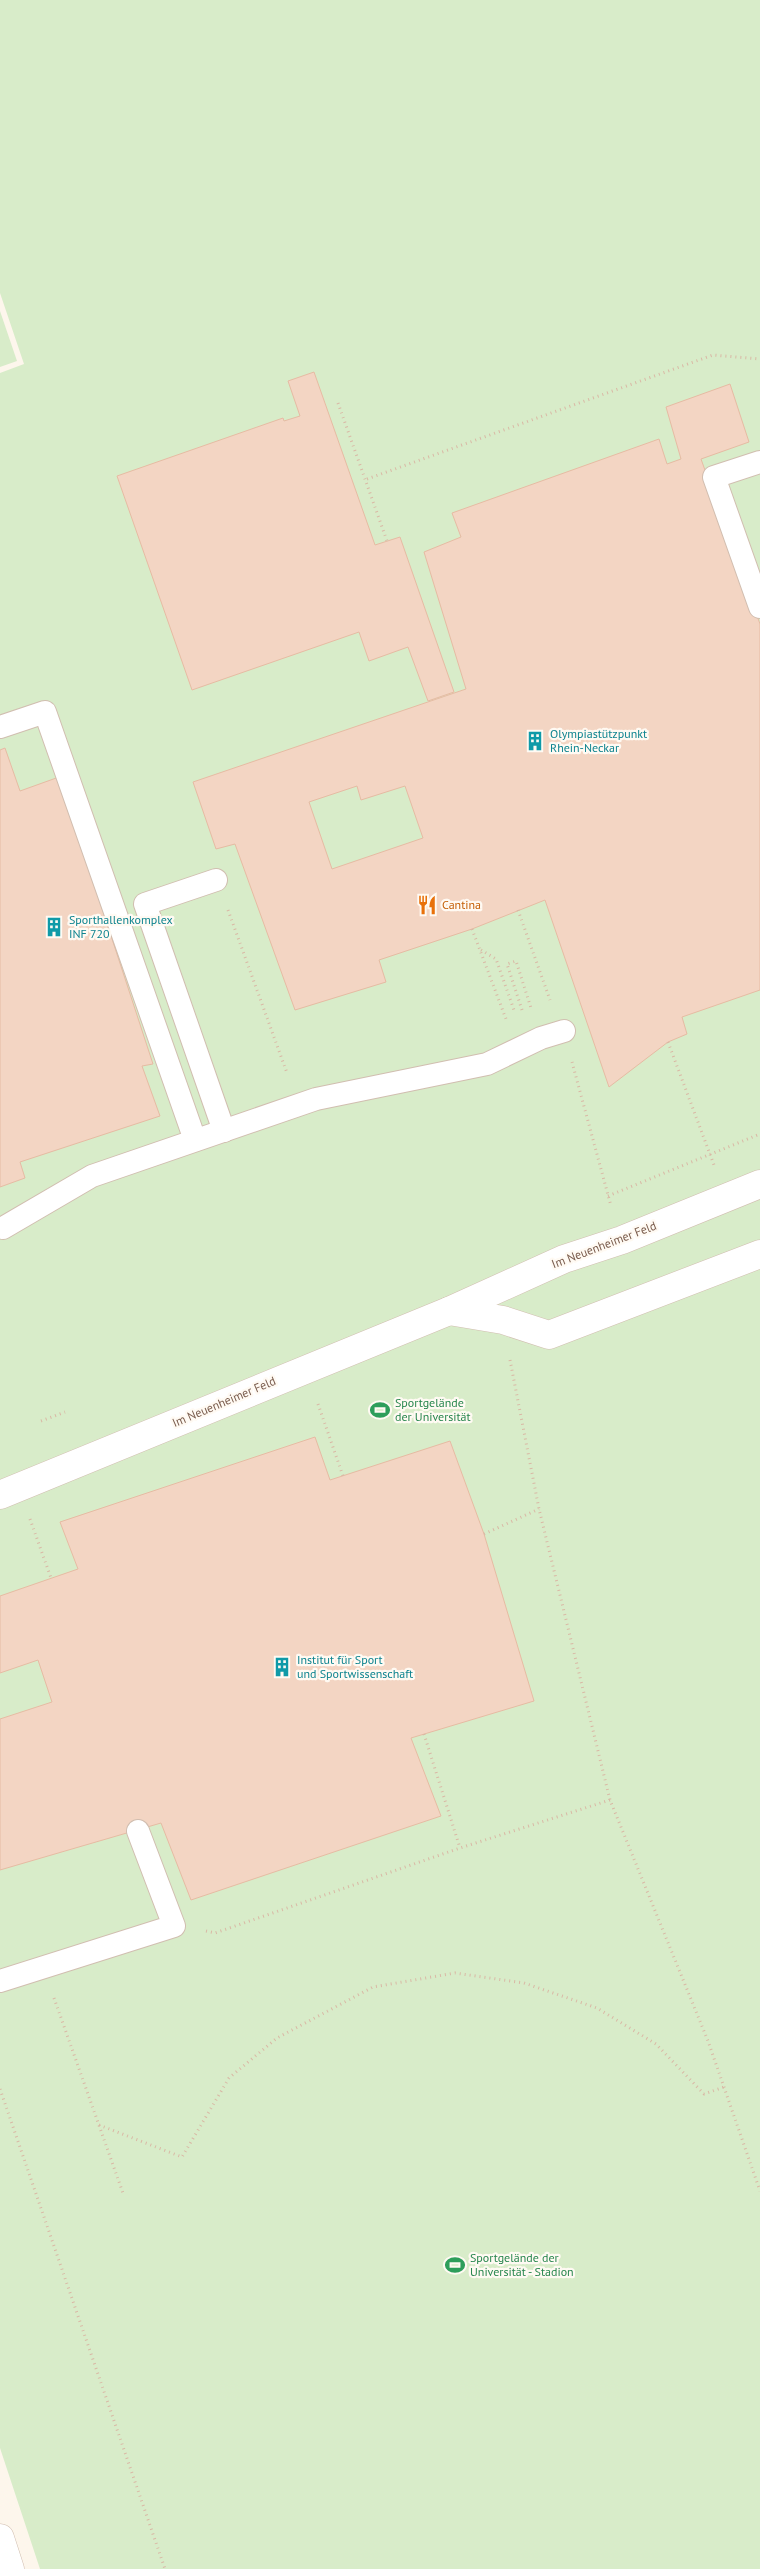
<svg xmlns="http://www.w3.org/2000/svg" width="760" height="2569" font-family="'PT Sans',sans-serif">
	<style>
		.pitch { fill: #d8ecc9 }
		.building { fill: #f3d5c3; stroke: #e6bba3; fill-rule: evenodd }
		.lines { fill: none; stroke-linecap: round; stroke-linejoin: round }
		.service-casing { stroke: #d1beb0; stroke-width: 24 }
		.minor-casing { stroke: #d1beb0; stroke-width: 29 }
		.path { stroke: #d9b8a5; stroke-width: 3; stroke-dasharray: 1 4; stroke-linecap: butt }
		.service { stroke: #fff; stroke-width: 22 }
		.minor { stroke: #fff; stroke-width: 28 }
		.labels { text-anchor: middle; stroke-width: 4.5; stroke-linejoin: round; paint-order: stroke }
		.culture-label { font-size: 12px; fill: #0d838f; stroke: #fffaf3; text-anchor: start }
		.food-label { font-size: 12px; fill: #c56008; stroke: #fffaf3; text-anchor: start }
		.street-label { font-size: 12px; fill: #7a5c4d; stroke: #fffaf3 }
		.leisure-label { font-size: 12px; fill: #27864d; stroke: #fffaf3; text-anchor: start }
	</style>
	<rect width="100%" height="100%" fill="#fdf6ec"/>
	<g class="pitch">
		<polygon points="0,0 760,0 760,2569 40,2569 0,2448 0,373 24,364 0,293"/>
		<polygon points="0,311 17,361 0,367"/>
	</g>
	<g class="building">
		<polygon points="314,372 375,545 400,537 454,692 428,701 408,647 369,661 359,632 192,690 117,476 283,418 284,421 300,416 288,381"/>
		<path d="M730,384l19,58 -48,17 59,165v366l-78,27 5,17 -19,8 -59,45 -64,-187 -73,29 -93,31 7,22 -91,28 -60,-166 -19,5 -23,-67 273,-93 -42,-137 37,-15 -9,-24 207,-74 8,25 14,-5 -15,-52zM357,786l4,14 44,-14 18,52 -91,31 -23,-67z"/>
		<polygon points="5,748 20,791 59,777 153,1064 142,1066 160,1116 20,1162 25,1178 0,1187 0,750"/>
		<polygon points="315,1437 330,1480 450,1441 484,1534 534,1701 411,1738 441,1816 191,1900 161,1823 0,1870 0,1719 52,1702 38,1660 0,1673 0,1596 78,1569 60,1522"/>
	</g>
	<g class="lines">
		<defs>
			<g id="service">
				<polyline points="760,462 714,477 760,607"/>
				<polyline points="0,727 45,712 195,1140"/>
				<polyline points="216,880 145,904 224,1131"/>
				<polyline points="3,1228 92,1176 316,1099 487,1064 541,1038 564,1031"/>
				<polyline points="0,1981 174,1926 138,1831"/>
			</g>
			<g id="minor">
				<polyline points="760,1184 622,1240 564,1259 449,1311 503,1320 549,1335 760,1254"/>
				<polyline points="0,1495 449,1311"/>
				<polyline points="0,2538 10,2569"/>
			</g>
		</defs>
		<use href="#service" class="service-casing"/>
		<use href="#minor" class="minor-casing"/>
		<g class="path">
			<polyline points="338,403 387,541"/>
			<polyline points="367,479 713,355 760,359"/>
			<polyline points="228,910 287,1073"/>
			<polyline points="518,910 550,1000"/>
			<polyline points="472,929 506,1019"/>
			<polyline points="481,950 496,959 515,1013"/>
			<polyline points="522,1010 507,964 516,961 531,1008"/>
			<polyline points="668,1042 714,1165"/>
			<polyline points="572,1062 611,1206"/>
			<polyline points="608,1196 760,1134"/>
			<polyline points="510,1360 539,1509 610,1800 708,2041 760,2191"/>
			<polyline points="318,1404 343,1476"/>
			<polyline points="41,1421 65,1412"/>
			<polyline points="30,1519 51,1578"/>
			<polyline points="484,1534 539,1509"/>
			<polyline points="424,1734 460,1848"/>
			<polyline points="206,1931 215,1933 460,1848 610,1800"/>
			<polyline points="54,1998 124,2196"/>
			<polyline points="0,2089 165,2569"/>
			<polyline points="99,2125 182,2157 229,2078 277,2038 373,1987 455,1973 524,1983 597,2008 656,2044 704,2094 724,2087"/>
		</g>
		<use href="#service" class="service"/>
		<use href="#minor" class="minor"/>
	</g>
	<defs>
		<symbol id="building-bare" viewBox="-9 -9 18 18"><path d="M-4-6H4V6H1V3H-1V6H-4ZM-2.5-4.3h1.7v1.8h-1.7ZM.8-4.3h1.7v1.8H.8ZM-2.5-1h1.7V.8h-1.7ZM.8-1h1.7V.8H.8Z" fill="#0f9aa8" stroke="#fffaf3" stroke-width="2.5" paint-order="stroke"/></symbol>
		<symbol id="restaurant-bare" viewBox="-9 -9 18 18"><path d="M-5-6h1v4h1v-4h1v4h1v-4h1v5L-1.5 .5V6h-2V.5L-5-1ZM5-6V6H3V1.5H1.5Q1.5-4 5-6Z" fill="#e8710a" stroke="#fffaf3" stroke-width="2.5" paint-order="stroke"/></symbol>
		<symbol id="stadium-bare" viewBox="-9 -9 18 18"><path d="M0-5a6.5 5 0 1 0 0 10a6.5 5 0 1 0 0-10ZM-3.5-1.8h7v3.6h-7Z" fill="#2e9e5b" stroke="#fffaf3" stroke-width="2.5" paint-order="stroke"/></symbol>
	</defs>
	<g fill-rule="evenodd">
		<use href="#building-bare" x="521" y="727" width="28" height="28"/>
		<use href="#restaurant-bare" x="413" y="891" width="28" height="28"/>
		<use href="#building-bare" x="40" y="913" width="28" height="28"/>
		<use href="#stadium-bare" x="366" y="1396" width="28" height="28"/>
		<use href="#building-bare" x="268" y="1653" width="28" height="28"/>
		<use href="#stadium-bare" x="441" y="2251" width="28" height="28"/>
	</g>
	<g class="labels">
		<g class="culture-label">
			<text x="550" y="738">Olympiastützpunkt<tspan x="550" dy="14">Rhein-Neckar</tspan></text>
			<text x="69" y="924">Sporthallenkomplex<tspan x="69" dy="14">INF 720</tspan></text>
			<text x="297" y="1664">Institut für Sport<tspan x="297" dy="14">und Sportwissenschaft</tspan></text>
		</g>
		<g class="food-label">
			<text x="442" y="909">Cantina</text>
		</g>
		<g class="street-label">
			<text transform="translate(604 1245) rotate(-21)" y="4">Im Neuenheimer Feld</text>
			<text transform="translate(224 1402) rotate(-23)" y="4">Im Neuenheimer Feld</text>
		</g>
		<g class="leisure-label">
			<text x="395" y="1407">Sportgelände<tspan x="395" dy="14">der Universität</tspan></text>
			<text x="470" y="2262">Sportgelände der<tspan x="470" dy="14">Universität - Stadion</tspan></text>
		</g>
	</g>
</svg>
